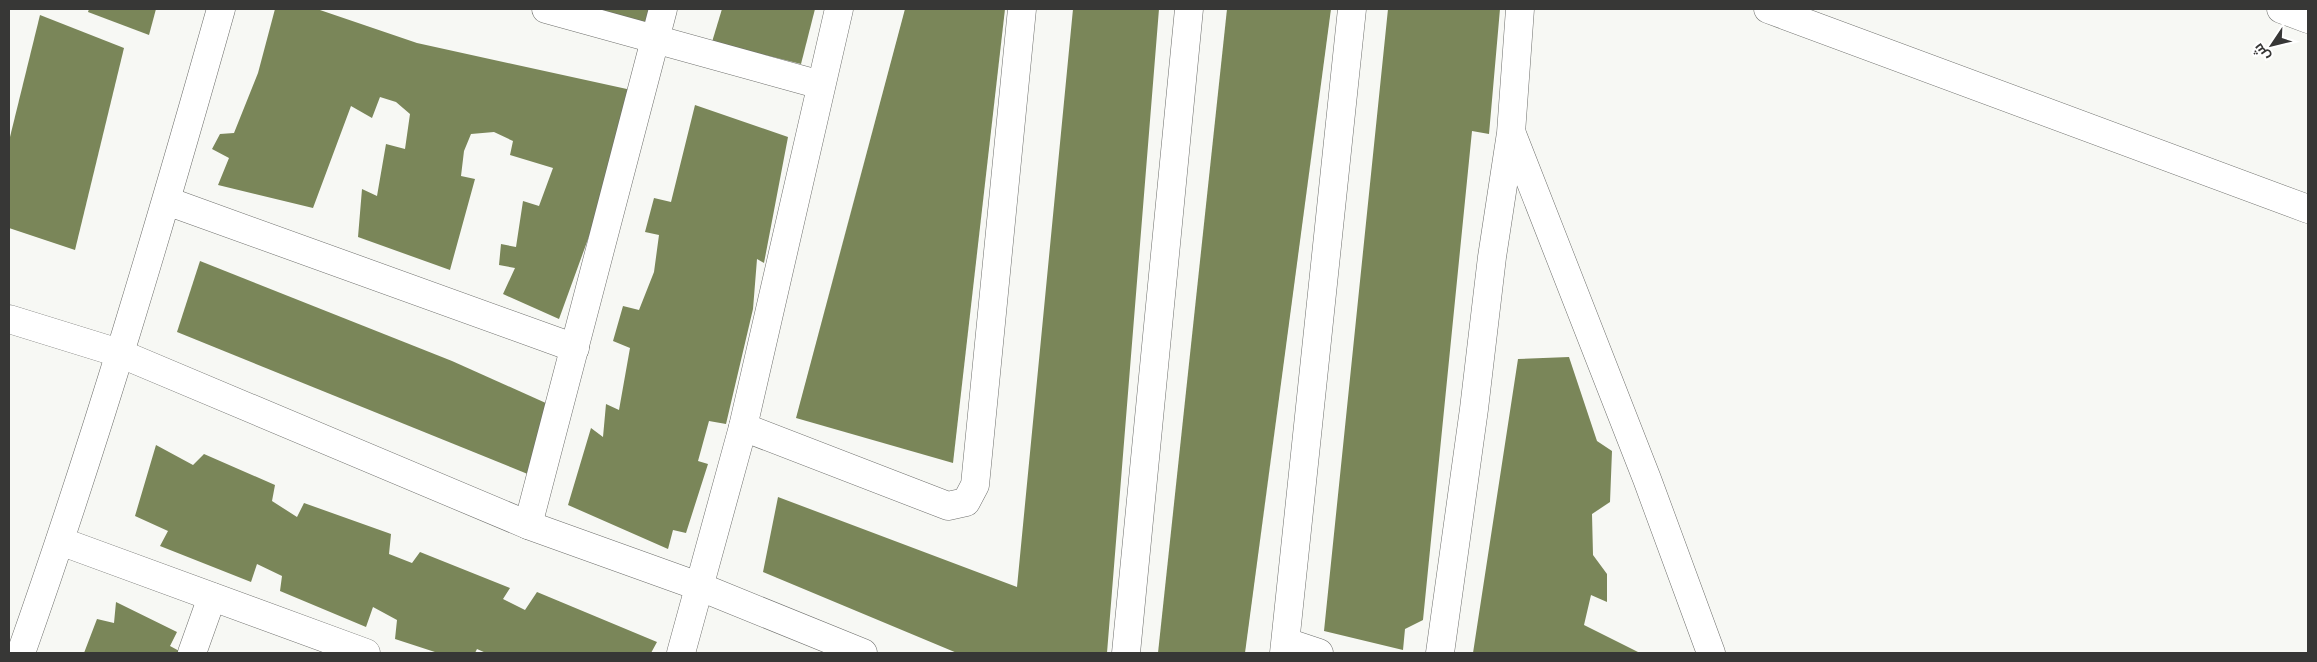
<svg xmlns="http://www.w3.org/2000/svg" width="2317" height="662" font-family="'Source Sans 3',Cairo,sans-serif">
	<style>
		.building { fill: #7a8659 }
		.lines { fill: none; stroke-linecap: round; stroke-linejoin: round }
		.minor-casing { stroke: #6e6f6c; stroke-width: 29 }
		.minor { stroke: #fff; stroke-width: 28 }
	</style>
	<rect width="100%" height="100%" fill="#f7f8f4"/>
	<g class="building">
		<polygon points="89,9 156,9 149,35 88,12"/>
		<polygon points="275,9 317,9 417,43 636,91 608,184 559,319 503,294 515,268 499,265 501,244 516,247 523,201 539,206 553,168 510,155 513,141 494,132 471,134 464,151 461,176 475,179 450,270 358,237 362,189 377,196 386,144 405,149 410,114 396,102 380,97 372,118 351,106 313,208 218,185 229,158 212,149 220,134 234,133 258,73"/>
		<polygon points="591,9 655,9 651,24"/>
		<polygon points="722,9 815,9 801,64 712,42"/>
		<polygon points="905,9 1005,9 953,463 796,418"/>
		<polygon points="1073,9 1159,9 1107,653 957,653 763,572 778,497 1017,587"/>
		<polygon points="1227,9 1331,9 1245,653 1158,653"/>
		<polygon points="1388,9 1500,9 1489,134 1472,131 1423,620 1405,629 1403,650 1324,631"/>
		<polygon points="40,15 124,48 75,250 9,228 9,141"/>
		<polygon points="695,105 788,137 764,263 757,259 753,309 726,424 709,421 698,461 708,464 686,533 673,530 668,549 568,505 591,428 603,437 606,404 619,410 630,348 613,341 623,306 639,310 654,272 659,235 645,232 654,198 671,202"/>
		<polygon points="200,261 452,361 548,404 535,477 177,332"/>
		<polygon points="1569,357 1597,441 1612,451 1610,502 1592,514 1593,555 1607,574 1607,602 1591,595 1584,625 1640,653 1473,653 1518,359"/>
		<polygon points="156,445 193,465 204,454 275,485 272,501 297,517 304,503 391,534 389,554 412,563 420,552 510,588 503,599 525,610 537,592 657,642 651,653 486,653 477,649 475,653 438,653 395,639 397,620 373,607 366,627 280,591 282,576 257,564 251,582 160,546 168,531 135,516"/>
		<polygon points="116,602 177,632 170,646 183,653 84,653 97,619 114,623"/>
	</g>
	<g class="lines">
		<defs>
			<g id="minor">
				<polyline points="546,9 821,85"/>
				<polyline points="1768,9 2308,209"/>
				<polyline points="2281,9 2308,19"/>
				<polyline points="1512,134 1647,479 1711,653"/>
				<polyline points="167,201 575,348"/>
				<polyline points="9,319 119,353 528,525 698,586 863,653"/>
				<polyline points="743,427 948,506 966,502 975,485 1022,9"/>
				<polyline points="528,525 663,9"/>
				<polyline points="60,541 366,653"/>
				<polyline points="1286,642 1319,653"/>
				<path d="M21,653c75,-212 139,-428 200,-644"/>
				<polyline points="192,653 212,597"/>
				<polyline points="681,653 743,427 839,9"/>
				<polyline points="1126,653 1189,9"/>
				<polyline points="1284,653 1352,9"/>
				<polyline points="1440,653 1474,409 1492,257 1511,133 1520,9"/>
			</g>
		</defs>
		<use href="#minor" class="minor-casing"/>
		<use href="#minor" class="minor"/>
	</g>
	<rect width="2317" height="662" fill="none" stroke="#373736" stroke-width="20"/>
	<g transform="translate(2272 45) rotate(235)" stroke="#ffffff" stroke-width="4" paint-order="stroke">
	<path d="M0-4L9 19L0 12L-9 19Z" fill="#373736"/>
	<text y="-8" font-size="14" font-weight="bold" text-anchor="middle" fill="#373736">ش</text>
	</g>
</svg>
